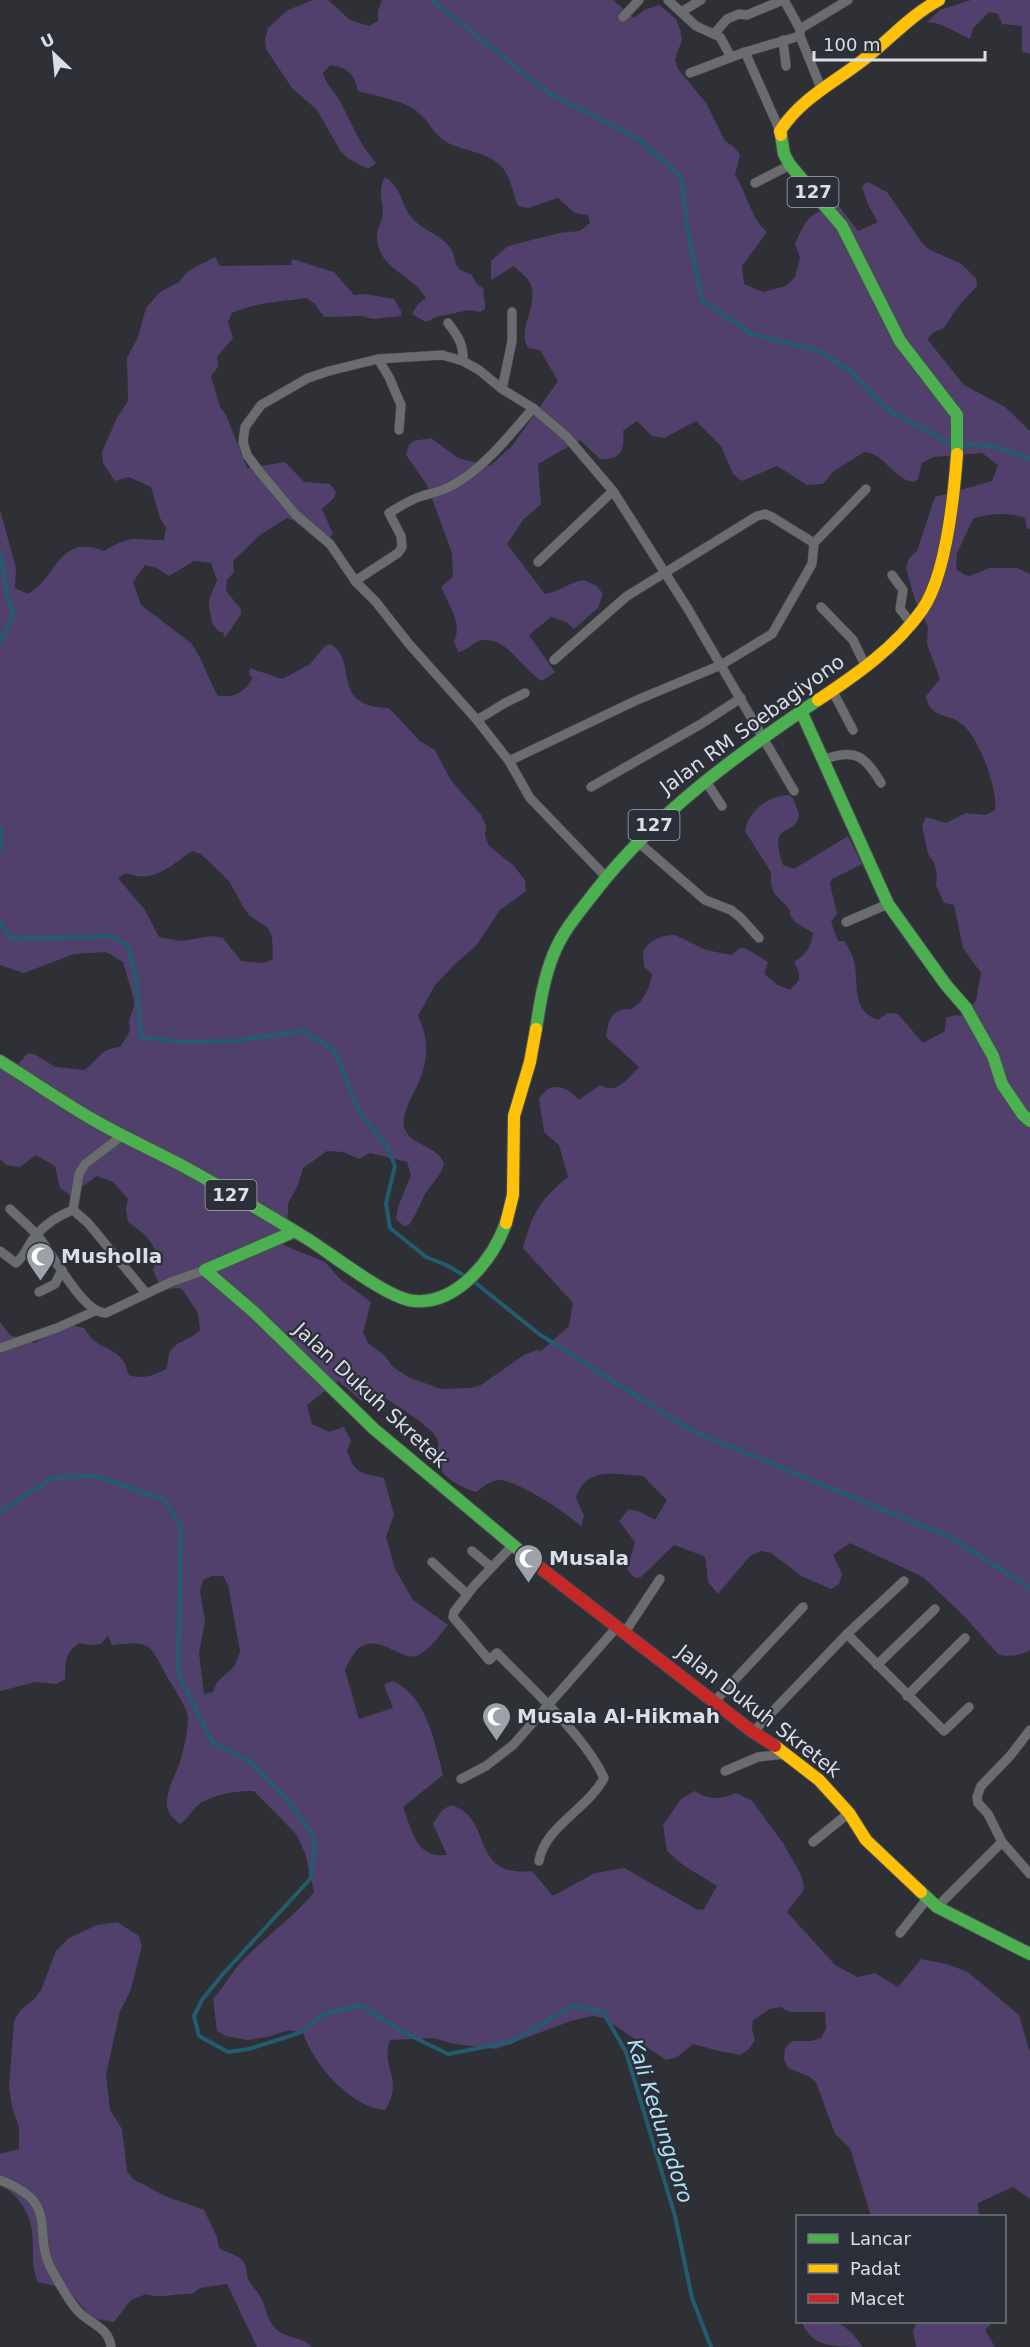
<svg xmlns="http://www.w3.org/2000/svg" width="1030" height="2347" font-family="'DejaVu Sans',sans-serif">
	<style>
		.green { fill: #51406b; fill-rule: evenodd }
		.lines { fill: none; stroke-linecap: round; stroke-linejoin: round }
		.stream { stroke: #225c6e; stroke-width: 4 }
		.street-casing { stroke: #4a4c51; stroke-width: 10 }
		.fast-casing { stroke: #4a4c51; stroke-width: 14 }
		.slow-casing { stroke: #4a4c51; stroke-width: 14 }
		.jam-casing { stroke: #4a4c51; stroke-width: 14 }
		.street { stroke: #6a6c70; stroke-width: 9 }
		.fast { stroke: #4caf50; stroke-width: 12 }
		.slow { stroke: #ffc107; stroke-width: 12 }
		.jam { stroke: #c62828; stroke-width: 12 }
		.labels { text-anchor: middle; stroke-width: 4.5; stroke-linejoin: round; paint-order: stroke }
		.shield { fill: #2a2f39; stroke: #a6aab1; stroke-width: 1.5 }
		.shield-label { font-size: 18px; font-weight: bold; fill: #dbdee4 }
		.street-label { font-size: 20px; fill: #dbdee4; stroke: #2a2f39 }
		.poi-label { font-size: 20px; font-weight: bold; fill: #dbdee4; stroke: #2a2f39; text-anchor: start }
		.water-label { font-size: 21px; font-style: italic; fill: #afe3f5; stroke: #2a2f39 }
	</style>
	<rect width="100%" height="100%" fill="#2e3036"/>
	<g class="green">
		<path d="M313,0h15l22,20 19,6 9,-5v-10l4,-11h231l21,18 10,-8 15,-5 17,14 4,10 2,11 -7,19 3,10 28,34 19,38 9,6 6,8 -5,20c11,17 17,45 32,57l-25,34 2,18 19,8 23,-6 9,-9 5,-19 -5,-14c11,-26 16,-32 43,-39l20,26 20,-9 -10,-17 -6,-19 6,-4 19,10 35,51 8,7 30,13 16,15 1,8 -21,23 -12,19 -10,4 -7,7 37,46 41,22 25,24v98h-3l-2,-11c-15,-6 -37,-5 -52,1l-16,34 -1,16 9,6 5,1 19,-8h28l13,6v1076c-7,5 -24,8 -32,4l-33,-37 -42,-40 -73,-34 -17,12 9,19 -3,10 -8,5 -28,-12 -32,-24 -11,-2 -10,5 -32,38 -10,-12 -2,-21 -2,-5 -30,-11 -33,32 -6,1 -8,-8 8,-28 -16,-21 10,-12 11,3 15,8 12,-20 -24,-24c-27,-1 -57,-11 -67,22l8,18 -3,10c-16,-14 -59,-43 -80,-46 -9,-1 -18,7 -25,12 -14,-4 -37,-16 -39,-31 -1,-10 5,-18 -3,-27 -14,-15 -36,-27 -53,-39l-10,-1 -9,7 -24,-20 -31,24 5,19 17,8 15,-5 7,14 -4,10c9,25 14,21 37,27l10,37 -8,22 9,32 18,31 35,25c-8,10 -18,24 -29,30 -17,9 -41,-25 -62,-5 -5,5 -9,14 -12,20l14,49 34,-11 -9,-23 8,-4c34,13 43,62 51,94l-40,32c9,23 13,52 44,48l-14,-31 9,-14 9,-5c44,13 17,73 81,66l21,25 42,-23 29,-5 74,42 6,-1 13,-23 -34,-21 -16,-14 -4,-26 18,-26 14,-8c15,10 25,8 41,2l16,8 31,42 18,32 3,10 -1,6 -16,21 48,53 22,12 18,-4 23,14 23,-28 26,5 21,8 51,43 11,38v146l-17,-12 -35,16 1,13h-108l-21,-68 -15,-14 -19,-52 -8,-6 -20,-8 -4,-9 1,-11 7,-7h20l9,-3 5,-9 -1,-17h-35l-10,-5 -10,2 -17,11 -1,10 3,10 -6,9 -9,6 -21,-4 -26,-7 -16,13 -11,3 -62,-42 -12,-2 -21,5 -75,28 -42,-5 -20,-6 -44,2c-10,30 15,38 -5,70 -35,-3 -71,-45 -82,-77l-13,-3 -23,7 -20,3 -21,-4 -9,-5 -4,-32c11,-12 18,-26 29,-38 23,-24 51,-43 72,-69l-9,-39 -9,-19 -42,-43c-17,-1 -45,4 -57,15 -7,6 -9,13 -17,18 -6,-5 -12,-10 -13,-18 -1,-16 8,-30 13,-44 4,-14 8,-30 8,-45 -1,-10 -17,-33 -23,-44 -16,-32 -18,-32 -53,-28l-4,-9 -7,8 -11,1 -10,-2c-16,10 -14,18 -15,36l-9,5 -20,-2 -36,9v-369l10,13 24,8 37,-18 13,3c13,23 29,17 40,34 2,3 3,9 5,13 14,5 25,0 37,-6 2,-5 2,-10 3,-15 5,-13 22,-14 31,-24l-2,-17 -16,-24 -5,-1 -15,2 -9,-20c9,-24 -7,-35 -25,-48l-2,-13 2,-10 -15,-17 -16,-6 -27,19 -10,-7 -5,-22 -19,-11 -16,12 -14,-2 -6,-6v-90l9,5 19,-21 8,2 19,12 30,3c13,-11 17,-22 35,-23l10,-16 -1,-10 5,-15v-6l-11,-38 -17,-10 -32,2 -50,19 -24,-8v-455l16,58 -1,20 13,6c30,-17 30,-61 76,-43 31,-18 29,-10 60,-11l2,-12 -6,-10 -9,-31 -22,-10 -14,4 -12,-18 -1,-11 15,-34 11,-17 -1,-43 11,-21 8,-29 14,-16 19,-10 9,-11 27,-14 5,9 71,-1 1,-6 42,13 20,23 11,-1 29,5 7,12v5l-28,3 -10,-3 -39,1 -9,-13 -9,-6c-26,4 -50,4 -74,15l-4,9 5,16 -16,19 1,10 -7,9 9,31 6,8 21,53 38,-6 19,20 26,2 6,8 -2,6 -12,11 11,25 -11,10 -29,-24 -6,-2 -27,17 -27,26 1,11 -7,8 -1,11 15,18v5l-16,24 -2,-6h-4l-7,-9 -3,-18v-5l8,-20 -6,-17 -17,-2 -25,15 -14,-9 -10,-2 -12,17 8,23 50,38c12,16 17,36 27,53 18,2 26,-4 35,-18l-4,-4 1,-6 32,11 28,-15 15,-18 5,-2c30,16 -2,63 59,64l31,33 15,9 15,29 31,36 5,10 -1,11 4,10 24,19 12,15 1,11 -26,19 -24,36 -19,16 -22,23 -17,31c14,29 9,52 -6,80 -4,8 -10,22 -8,31 5,19 35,18 40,37 -4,13 -12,19 -19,30 -5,10 -9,21 -16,31l-5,1 -8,-7 2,-12 13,-32 -4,-13 -37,-9 -11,6 -16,-7 -16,-1 -24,17 -5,17 -10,19v11l-7,29 44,18 15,17 31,23 -8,30 5,11 17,13 8,11 15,10 33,12 29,-1 11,-3 43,-30 12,-5 5,1 28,-25 4,-23 -50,-55c10,-36 16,-47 45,-71l-9,-32 -15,-13 -5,-33c11,-19 28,-13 40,1l21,-15c18,11 28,-8 39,-18l-33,-30c2,-11 3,-24 15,-27 3,-1 7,0 10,-1 12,-5 20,-24 21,-35l-8,-7 -1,-15c5,-11 19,-18 32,-17l31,15 25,5 9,-7h5l23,14 -4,12 14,11 12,5 9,-10v-8l-5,-10c12,-8 17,-14 19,-29l-18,-11 -5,-7v-5l-16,-17 -3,-10v-11l-26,-41c3,-20 23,-35 44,-36l4,3 6,16c-3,26 -32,3 -16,51l11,4 54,-33 14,28 -30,15 -2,5 7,30 -6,8 7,19h6c6,9 10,16 11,26 3,22 -2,44 23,53l9,-7 11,1 25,29 22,-12 1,-13 10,-3 5,1 15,-15 5,-28 -18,-25 -9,-43 -10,-2 -8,-18 1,-10 -3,-13 -6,-8 -6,-28 4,-9 20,6 20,-10 20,2 9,-5c3,-21 -16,-72 -32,-85 -14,-13 -33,-5 -37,-29l14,-17 -13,-35 1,-17 -13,-27 -9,-32 3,-10 8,-7 18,-54 57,-16 6,-16 -16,-12 -48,4 -12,6 -4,16 -4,3c-21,-2 -29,-29 -50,-30l-30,19 -11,13 -16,1 -30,-19 -35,15 -9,-7 -12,-28 -25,-25 -32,17 -12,-2 -15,-15 -14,10c2,20 -3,29 -23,28l-20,-19 -42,24 3,40 -18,16 -16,24 38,50c14,-2 24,-12 39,-14l13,6 6,8 -5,14 -24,21 -8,-7 -15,-5 -22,18 26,37 -13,9c-20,-11 -33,-42 -58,-41 -10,0 -16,11 -26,12l-4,-11c9,-16 -6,-38 -13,-54l12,-10 -1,-24 -25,-68 -21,-30 3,-10 5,-4 17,-3 27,20 32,8 22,-20 46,-65 -18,-31 -12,-2c-12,-18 12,-43 2,-65 -3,-6 -11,-12 -16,-17l-23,14v-19l17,-15 51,-13 21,-2 10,-8 -2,-8 -13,-2 -17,-15 -30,10 -10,-2c-6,-13 -7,-32 -19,-42 -14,-12 -34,-13 -51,-21 -13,-6 -18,-21 -29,-30 -13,-12 -43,-17 -61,-22 -3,-17 -11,-24 -28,-26l-7,8c3,10 9,16 15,25 13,22 20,45 38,65l-8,6 -19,-10 -8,-7 -24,-42 -25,-22 -26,-39 -1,-10 3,-11 20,-18zM192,851l9,3 28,27 15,27 6,8 18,12 4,9 1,22 -10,4 -22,-2 -18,-23 -11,-2 -32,5 -21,-4 -14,-27 -27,-32 8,-5c28,11 44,-7 66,-22zM212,1576h11l5,9 12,66c-6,27 -20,19 -27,41l-9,2 -5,-41 6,-32 -5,-30 3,-11z"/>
		<path d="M971,0h59v54l-8,-2v-26l-20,-2 -4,-10 -9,-2 -16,16 -3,11c-13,-5 -30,-19 -44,-16l14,-13z"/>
		<path d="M385,177c18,11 15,28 28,42 9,11 24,14 34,25 13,13 1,24 24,30l6,10 7,5c-2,7 2,13 1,20l-5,3 -11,-2 -33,7 -10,5 -14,-8 6,-10 8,-6c-13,-24 -50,-29 -49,-63 0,-6 4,-11 5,-17 3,-16 -6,-24 3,-41z"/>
		<path d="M117,1922l22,14 3,10 -12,46 -10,19 -14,64 4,35 12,19 5,42 6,8 32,17 39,14 13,27 2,11c7,5 19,6 24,13 4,4 3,12 5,18 3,7 10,12 13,19 5,10 6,22 14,30 10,11 27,8 37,19h-55l-30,-63 -27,4 -8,6c-16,-1 -31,5 -46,0l-15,6 -17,22 -22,-4 -25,-29 -29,-7c-11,-25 2,-48 -14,-74 -7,-11 -12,-17 -24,-22v-32l19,-5v-22l-7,-20 -3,-20 5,-66 6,-10 15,-13 6,-8 15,-39 13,-13 28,-13z"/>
		<path d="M802,2322c34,-1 40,-4 61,25 -29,0 -52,0 -61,-25z"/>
		<polygon points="917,2322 993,2322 985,2330 995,2347 916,2347 913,2331"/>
	</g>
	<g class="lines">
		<g class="stream">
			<polyline points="432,0 547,92 639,139 681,177 689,238 702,300 752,334 817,350 849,370 887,409 949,443 953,444"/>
			<polyline points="961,444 993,446 1030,459"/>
			<path d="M0,554c6,20 4,42 14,60l-14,28"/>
			<polyline points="0,828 2,830 0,850"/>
			<polyline points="0,922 11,939 112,936 128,946 136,978 141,1037 183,1042 234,1041 303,1031 334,1050 360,1113 386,1145 395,1166 386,1203 390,1228 426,1257 446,1265 465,1276"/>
			<polyline points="472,1280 539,1334 692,1431 950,1537 1030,1588"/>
			<polyline points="0,1512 52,1478 96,1476 165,1500 181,1528 178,1673 213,1743 251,1762 291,1804 315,1839 311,1878 222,1975 202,2000 194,2016 199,2036 228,2052 249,2049 299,2033 324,2014 360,2005 401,2031 448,2054 511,2042 573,2006 603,2012 626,2052 675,2216 692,2298 711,2347"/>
		</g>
		<defs>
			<g id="street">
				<polyline points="668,0 696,26 720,37 731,57"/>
				<polyline points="784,0 800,29 800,36 821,88"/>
				<polyline points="681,12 701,0"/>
				<polyline points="623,17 639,0"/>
				<polyline points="800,29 848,0"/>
				<polyline points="714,34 727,19 739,14 747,15 783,0"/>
				<polyline points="783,40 786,66"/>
				<polyline points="745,52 780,131"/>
				<polyline points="690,73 745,52 800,36"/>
				<polyline points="755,183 790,165"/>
				<path d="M448,323c10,13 16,22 15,38"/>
				<polyline points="378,359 389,377 401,405 399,430"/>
				<polyline points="502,389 512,341 512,312"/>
				<polyline points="538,562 613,491"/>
				<polyline points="892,575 903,590 900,609 911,623"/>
				<path d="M355,581l43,-28 4,-6 -1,-11 -12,-23c10,-6 22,-14 33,-17 11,-3 21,-5 31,-11 31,-17 57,-50 80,-77"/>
				<polyline points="821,607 853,640 865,665"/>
				<polyline points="554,660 627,596 757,516 765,514 772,517 814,543"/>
				<polyline points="832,690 853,730"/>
				<polyline points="477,720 505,703 525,693"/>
				<path d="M823,760c31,-12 42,-5 58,23"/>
				<polyline points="509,761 637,700 721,665 772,634 812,564 814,543 866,489"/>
				<polyline points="705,780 722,806"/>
				<polyline points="591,787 701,724 741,698"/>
				<polyline points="638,842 705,900 731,910 741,918 759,938"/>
				<polyline points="607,878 530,798 509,761 477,720 409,644 376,602 356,582 330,544 295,514 259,471 247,455 243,442 245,427 261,405 308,378 329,371 378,359 442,355 463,361 479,370 502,389 533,408 567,437 613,491 688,609 794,791"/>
				<polyline points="846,922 888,904"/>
				<path d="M10,1209c9,9 19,17 27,26 16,18 45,78 69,78l65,-31 34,-12"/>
				<polyline points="73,1210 79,1174 85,1164 123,1135"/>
				<path d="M0,1251l16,12c10,-8 12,-19 20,-28 9,-10 23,-20 37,-25l15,13 58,70"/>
				<polyline points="39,1292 55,1284 62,1270"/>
				<polyline points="0,1348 57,1328 95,1311"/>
				<path d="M512,1546l-38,40 -20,26 -1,5 36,43 8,-7c32,33 89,84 107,125 -16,31 -59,48 -65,83"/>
				<polyline points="472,1551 491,1567"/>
				<polyline points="432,1562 467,1594"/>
				<polyline points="625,1632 660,1579"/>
				<polyline points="847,1634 944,1731 969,1707"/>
				<polyline points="877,1665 935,1609"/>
				<polyline points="907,1696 965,1638"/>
				<polyline points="714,1702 803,1607"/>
				<polyline points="753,1732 847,1634 904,1581"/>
				<polyline points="725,1771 758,1757 787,1754"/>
				<polyline points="461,1779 486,1766 513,1745 617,1627"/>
				<polyline points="813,1842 849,1813"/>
				<polyline points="1002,1842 1030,1874"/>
				<polyline points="937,1907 1002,1842 988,1814 978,1803 977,1797 981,1786 1010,1756 1030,1730"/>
				<polyline points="900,1933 927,1899"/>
				<path d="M0,2180c64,25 29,51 53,92 7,13 16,29 25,39 12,13 31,16 33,36"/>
			</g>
			<g id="fast">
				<polyline points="781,135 784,154 790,165 842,226 900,341 957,415 957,454"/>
				<polyline points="801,711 888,904 946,985 966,1008 993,1056 1002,1084 1023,1115 1030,1121"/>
				<path d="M536,1029c4,-26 8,-52 18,-76 9,-22 26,-42 40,-60 62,-80 142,-138 224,-193"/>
				<path d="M0,1061c31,19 61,40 92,58 29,17 59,30 89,46 42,23 84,48 125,73 26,16 83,62 109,63 43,3 78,-42 91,-78"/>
				<polyline points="293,1232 205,1270 255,1313 374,1429 538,1566"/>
				<polyline points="921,1892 937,1907 1030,1954"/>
			</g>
			<g id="slow">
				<path d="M781,135l-1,-4c22,-34 56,-49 87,-74 24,-19 44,-42 72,-57"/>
				<path d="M818,700c38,-25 78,-53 104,-90 24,-34 32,-115 35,-156"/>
				<polyline points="506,1223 513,1195 514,1116 530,1062 536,1029"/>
				<polyline points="775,1746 819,1780 849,1813 866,1840 921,1892"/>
			</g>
			<polyline id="jam" points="538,1566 753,1732 775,1746"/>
		</defs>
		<use href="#street" class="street-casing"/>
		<use href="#fast" class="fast-casing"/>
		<use href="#slow" class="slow-casing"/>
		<use href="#jam" class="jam-casing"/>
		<use href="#street" class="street"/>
		<use href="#fast" class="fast"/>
		<use href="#slow" class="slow"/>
		<use href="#jam" class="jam"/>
	</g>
	<defs>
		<symbol id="mosque-pin" viewBox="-11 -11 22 30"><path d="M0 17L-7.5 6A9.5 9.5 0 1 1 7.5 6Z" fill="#9ea1a7" stroke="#2a2f39"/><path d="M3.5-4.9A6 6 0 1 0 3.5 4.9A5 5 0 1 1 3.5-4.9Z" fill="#fff"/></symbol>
	</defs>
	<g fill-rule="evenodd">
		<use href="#mosque-pin" x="24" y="1240" width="33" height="45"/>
		<use href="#mosque-pin" x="512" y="1542" width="33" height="45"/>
		<use href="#mosque-pin" x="480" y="1700" width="33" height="45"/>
	</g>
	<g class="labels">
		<g class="shield">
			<rect x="787.5" y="177" width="51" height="30" rx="4.5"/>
			<rect x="628.5" y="810" width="51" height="30" rx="4.5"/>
			<rect x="205.5" y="1180" width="51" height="30" rx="4.5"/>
		</g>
		<g class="shield-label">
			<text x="813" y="198">127</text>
			<text x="654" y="831">127</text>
			<text x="231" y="1201">127</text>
		</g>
		<g class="street-label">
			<text transform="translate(752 724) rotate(-36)" y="7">Jalan RM Soebagiyono</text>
			<text transform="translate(371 1395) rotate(43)" y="7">Jalan Dukuh Skretek</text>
			<text transform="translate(759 1711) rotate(38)" y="7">Jalan Dukuh Skretek</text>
		</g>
		<g class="poi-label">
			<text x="61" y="1263">Musholla</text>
			<text x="549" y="1565">Musala</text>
			<text x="517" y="1723">Musala Al-Hikmah</text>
		</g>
		<g class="water-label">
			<text transform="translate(660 2121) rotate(72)" y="7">Kali Kedungdoro</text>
		</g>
	</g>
	<rect x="796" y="2215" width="210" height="108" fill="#2a2f39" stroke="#71757d" stroke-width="1.5"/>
	<rect x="808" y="2234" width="30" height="9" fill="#4caf50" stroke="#71757d" stroke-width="1.5"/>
	<text x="850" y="2245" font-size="18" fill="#dbdee4">Lancar</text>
	<rect x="808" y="2264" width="30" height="9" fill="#ffc107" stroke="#71757d" stroke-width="1.5"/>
	<text x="850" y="2275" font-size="18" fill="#dbdee4">Padat</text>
	<rect x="808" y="2294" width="30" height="9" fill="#c62828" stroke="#71757d" stroke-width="1.5"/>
	<text x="850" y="2305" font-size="18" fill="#dbdee4">Macet</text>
	<g transform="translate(54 54) rotate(334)" stroke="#2a2f39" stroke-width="4.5" paint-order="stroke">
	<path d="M0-4.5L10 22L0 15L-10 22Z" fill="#dbdee4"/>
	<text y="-9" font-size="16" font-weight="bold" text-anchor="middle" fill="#dbdee4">U</text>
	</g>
	<path d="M814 51v9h171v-9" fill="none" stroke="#dbdee4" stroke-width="3"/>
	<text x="823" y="51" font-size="18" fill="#dbdee4" stroke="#2a2f39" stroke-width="4.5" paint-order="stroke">100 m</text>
</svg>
